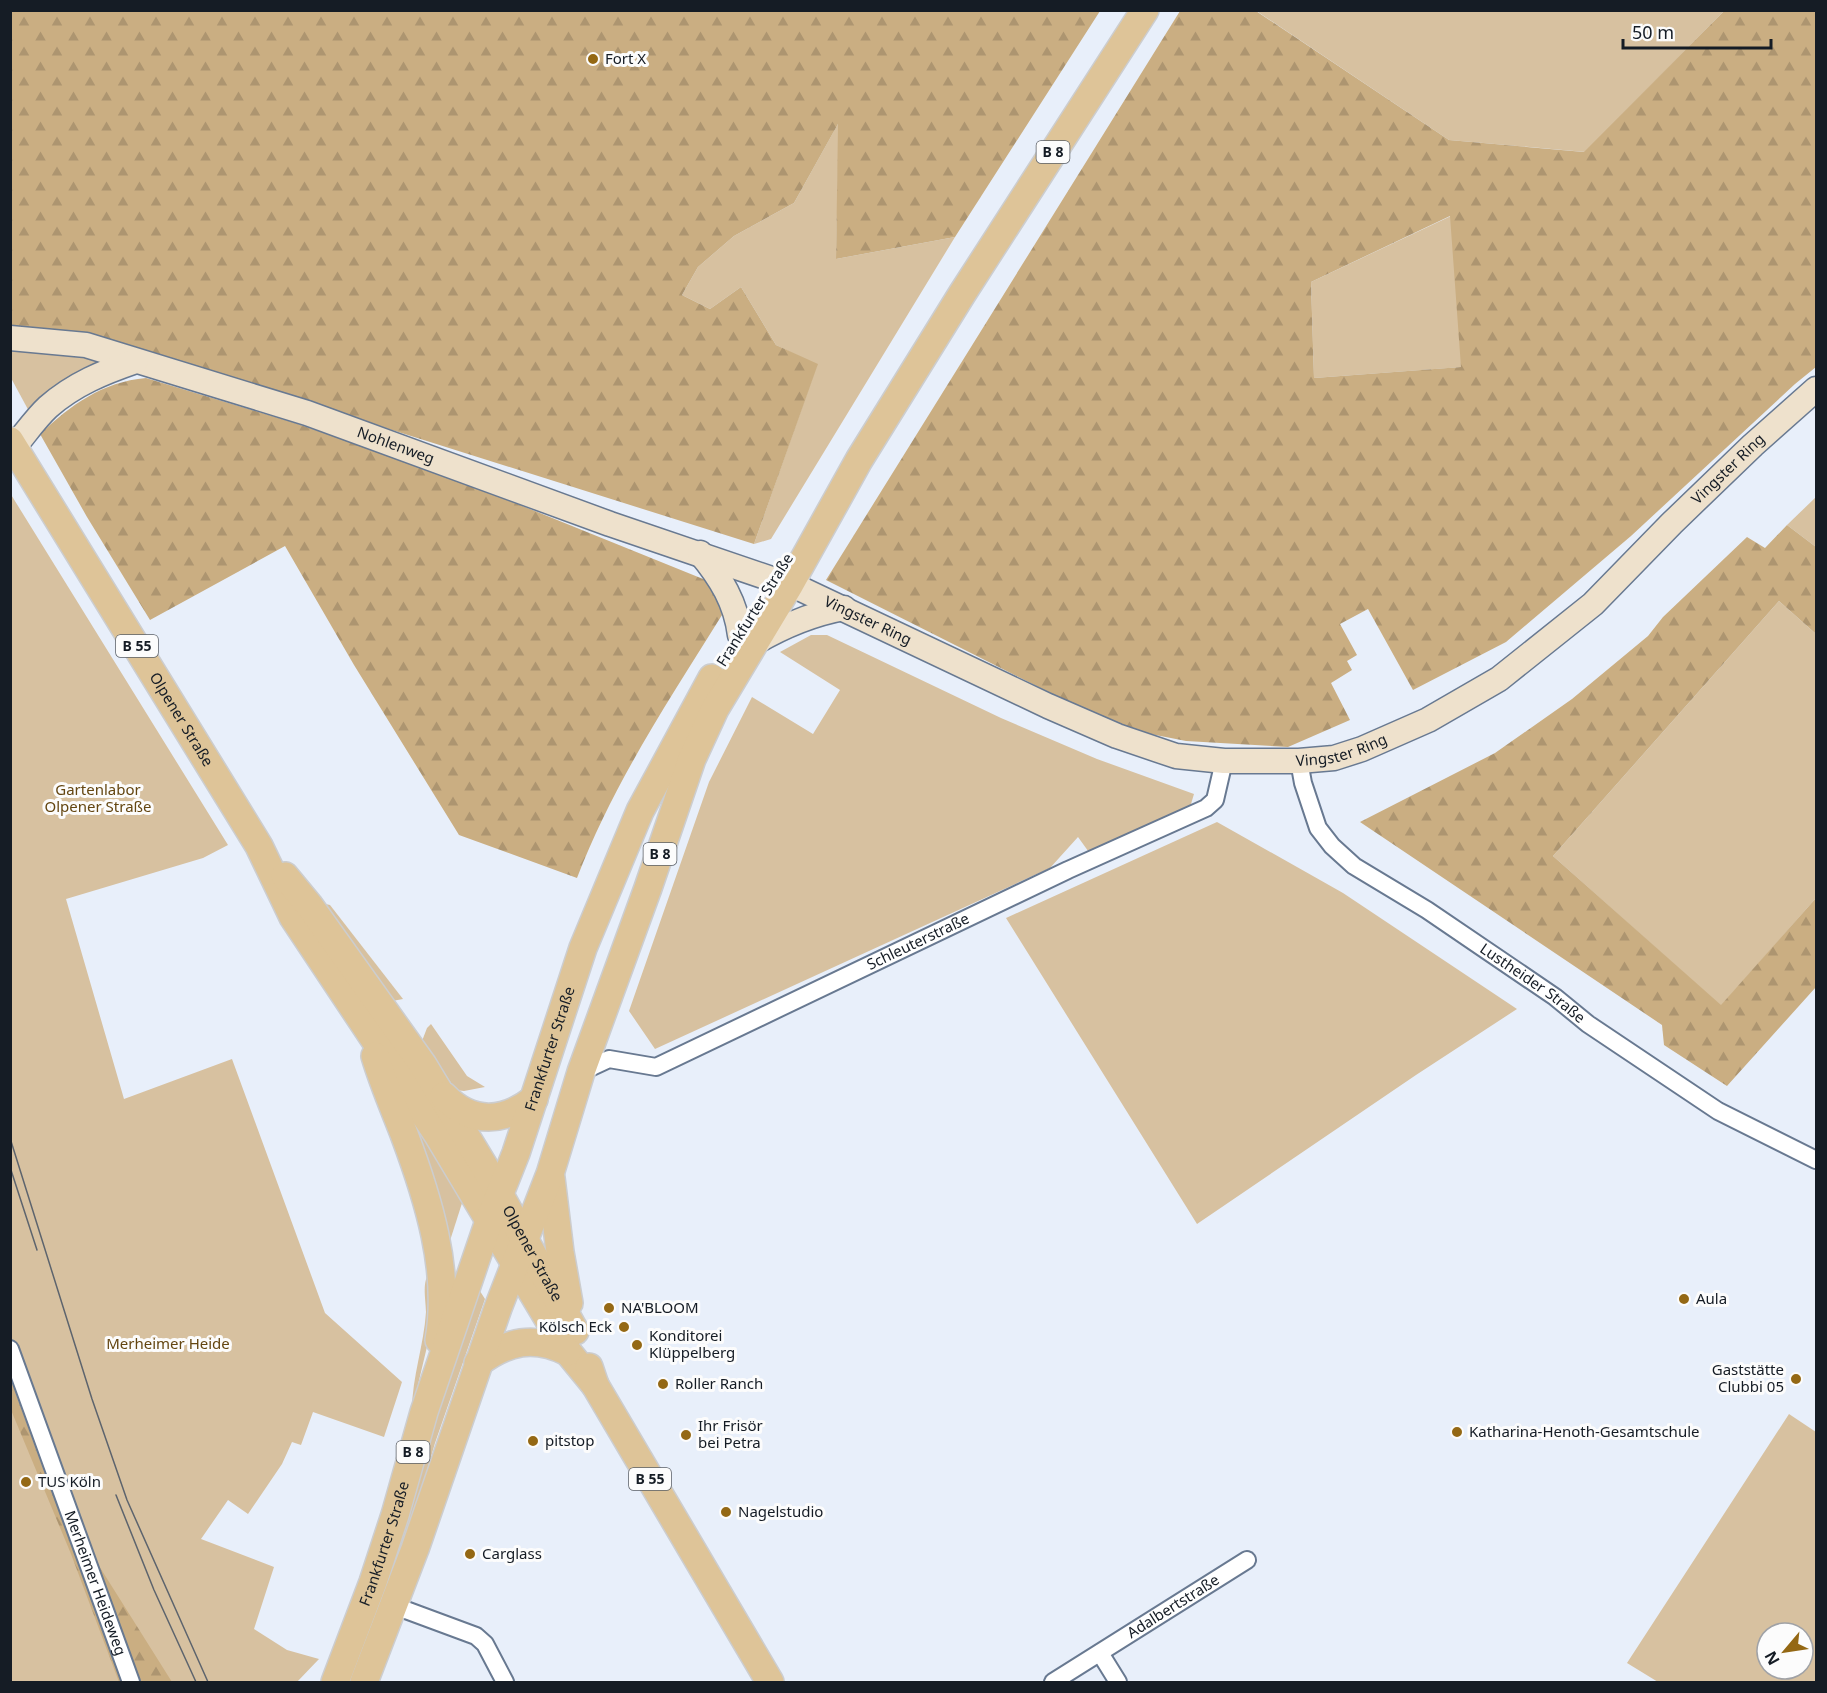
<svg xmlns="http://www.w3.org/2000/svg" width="1827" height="1693" font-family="'Noto Sans',sans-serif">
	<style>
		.green { fill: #d7c1a0; fill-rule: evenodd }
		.forest { fill: url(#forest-firs); fill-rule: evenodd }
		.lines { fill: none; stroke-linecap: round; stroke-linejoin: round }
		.minor-casing { stroke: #687991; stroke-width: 20 }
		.secondary-casing { stroke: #687991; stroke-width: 27 }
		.primary-casing { stroke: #cccdcf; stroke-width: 30 }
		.minor { stroke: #fff; stroke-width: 16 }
		.secondary { stroke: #eee1cc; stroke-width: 24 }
		.primary { stroke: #dec498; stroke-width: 27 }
		.tram { stroke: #5d646d; stroke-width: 1.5 }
		.poi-dot { fill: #946814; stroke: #fcfcfc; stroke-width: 2 }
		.labels { text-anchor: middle; stroke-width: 6; stroke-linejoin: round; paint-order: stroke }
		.shield { fill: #fcfcfc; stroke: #5a5f66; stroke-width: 1.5 }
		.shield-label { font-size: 14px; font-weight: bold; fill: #151c25 }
		.poi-label { font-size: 15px; fill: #151c25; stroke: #fcfcfc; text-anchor: start }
		.street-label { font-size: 15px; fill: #151c25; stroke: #fcfcfc }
		.park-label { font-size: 15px; fill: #644611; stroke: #fcfcfc }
	</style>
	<defs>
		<pattern id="forest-firs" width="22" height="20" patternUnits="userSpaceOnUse" patternTransform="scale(1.5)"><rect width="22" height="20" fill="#caae82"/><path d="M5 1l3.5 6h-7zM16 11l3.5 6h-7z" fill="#ad9570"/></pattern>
	</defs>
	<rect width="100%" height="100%" fill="#e8effa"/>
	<g class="green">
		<polygon points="1259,10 1724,10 1724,11 1585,152 1449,140 1258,12"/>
		<polygon points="839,122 836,259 955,237 771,539 754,544 817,365 776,345 741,287 710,309 682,295 698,267 734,236 794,203"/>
		<polygon points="1451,216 1462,367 1314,378 1311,282"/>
		<polygon points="10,351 70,355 105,361 31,415 11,378"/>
		<polygon points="10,493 228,845 203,858 66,899 124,1099 232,1059 325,1313 402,1382 384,1437 313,1412 301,1445 292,1442 282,1464 248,1514 228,1500 201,1539 274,1567 254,1629 287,1650 319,1659 297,1682 11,1682"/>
		<polygon points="1816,497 1816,547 1787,525"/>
		<polygon points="1779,601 1816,634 1816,898 1721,1006 1553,856"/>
		<polygon points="811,635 827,635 1001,718 1097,759 1194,794 1191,804 1184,811 1091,855 1078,837 1050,868 655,1049 629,1011 709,782 752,697 813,734 840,690 780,652"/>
		<polygon points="1217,822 1343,893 1517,1009 1416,1075 1197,1224 1006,918"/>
		<polygon points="321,903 330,905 403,999 387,1002"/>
		<polygon points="431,1024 467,1076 485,1087 464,1091 456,1090 422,1041 427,1028"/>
		<polygon points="398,1091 463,1200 448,1247"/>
		<path d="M431,1272l-1,62 -18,76c0,-33 12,-65 14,-98 0,-12 -5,-33 5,-40z"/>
		<polygon points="478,1288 485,1299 435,1443 411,1525 352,1682 345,1682"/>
		<path d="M1789,1414l27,18v250h-158l-31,-19zM1767,1633h36v36h-36z"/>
	</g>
	<g class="forest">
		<polygon points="10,11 1100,11 955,237 836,259 838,124 794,203 734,236 698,267 682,295 710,309 741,287 776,345 818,364 754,544 354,418 171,358 106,340 11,326"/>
		<path d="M1180,11h76l193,129 135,12 140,-141h92v356l-21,17 -164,152 -125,106 -93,48 -45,-81 -28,15 17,31 -10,6 5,9 -21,13 19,37 -62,27 -102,-6 -66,-13 -294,-148zM1450,216l11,151 -147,11 -3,-96z"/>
		<path d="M146,378l149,45 146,50 267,108 10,21 4,13c-53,85 -109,169 -145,263l-118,-43 -105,-170 -69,-119 -135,74 -63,-103 -47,-83c31,-29 62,-52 106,-56z"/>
		<polygon points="1787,525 1816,547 1816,634 1779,601 1553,856 1721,1005 1816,898 1816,987 1727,1086 1664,1045 1662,1025 1360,822 1495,753 1572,699 1648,636 1663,617 1747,537 1765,548"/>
		<polygon points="10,1378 50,1488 172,1682 119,1682 71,1554 11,1410"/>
	</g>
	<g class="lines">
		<defs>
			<g id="minor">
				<path id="s1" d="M1299,761l4,22 15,45 14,18 22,20 73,44 128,87 33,27 130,87 98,49"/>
				<path id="s2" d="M581,1072l28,-13 47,8 412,-197 138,-62 9,-8 9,-39"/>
				<path id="s3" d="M10,1349l121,333"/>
				<polyline points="395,1606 476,1636 485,1644 505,1682"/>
				<polyline points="1100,1653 1118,1682"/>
				<path id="s4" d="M1053,1682l194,-122"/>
			</g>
			<g id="secondary">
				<path id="s5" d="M10,338l76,7 221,68 303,111 191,65 247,117 69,30 59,20 48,5h75l35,-3 28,-9 66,-29 71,-41 94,-75 79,-81 81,-78 63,-56"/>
				<path d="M14,447c11,-13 22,-29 34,-40 26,-23 56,-35 88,-46"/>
				<path d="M700,553c21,25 36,50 40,82"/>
				<path d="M754,643c29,-17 57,-29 90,-35"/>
			</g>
			<g id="primary">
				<path id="s6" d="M10,441l249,405 34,71 145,218 130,217 27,33"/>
				<path id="s7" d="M285,876l24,29 114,160 61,101 91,165"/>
				<path d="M375,1056c8,27 19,52 29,78 24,64 47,137 35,206"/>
				<path d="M444,1096c28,29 61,26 90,3"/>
				<polyline points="551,1178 560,1252 569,1303"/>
				<path d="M478,1363c29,-22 56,-28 90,-11"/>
				<polyline points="589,1367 595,1385 770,1682"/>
				<path id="s8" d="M335,1682l38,-100 22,-67 29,-103 65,-191 27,-68 67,-205 57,-137 72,-133"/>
				<polyline points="364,1682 415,1549 498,1308 550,1174 581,1072 648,888 692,759 715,709 790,584 859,460 962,294 1145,10"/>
			</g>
		</defs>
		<use href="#minor" class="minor-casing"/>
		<use href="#secondary" class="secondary-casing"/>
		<use href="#primary" class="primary-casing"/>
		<use href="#minor" class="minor"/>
		<use href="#secondary" class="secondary"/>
		<use href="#primary" class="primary"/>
		<g class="tram">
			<polyline points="10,1138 92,1399 127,1500 208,1682"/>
			<polyline points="10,1167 37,1250"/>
			<polyline points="116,1495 154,1590 196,1682"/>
		</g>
	</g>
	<g class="poi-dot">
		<circle cx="593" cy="59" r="6"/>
		<circle cx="1684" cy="1299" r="6"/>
		<circle cx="609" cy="1308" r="6"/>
		<circle cx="624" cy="1327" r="6"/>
		<circle cx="637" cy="1345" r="6"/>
		<circle cx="1796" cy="1379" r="6"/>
		<circle cx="663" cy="1384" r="6"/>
		<circle cx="1457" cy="1432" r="6"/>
		<circle cx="686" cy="1435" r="6"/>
		<circle cx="533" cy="1441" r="6"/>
		<circle cx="26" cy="1482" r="6"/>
		<circle cx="726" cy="1512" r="6"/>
		<circle cx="470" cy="1554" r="6"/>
	</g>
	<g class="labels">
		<g class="shield">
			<rect x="1036.5" y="141" width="33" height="22" rx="4.5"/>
			<rect x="116" y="635" width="42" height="22" rx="4.5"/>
			<rect x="643.5" y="843" width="33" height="22" rx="4.5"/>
			<rect x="396.5" y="1441" width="33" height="22" rx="4.5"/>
			<rect x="629" y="1468" width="42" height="22" rx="4.5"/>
		</g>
		<g class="shield-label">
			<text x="1053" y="157">B 8</text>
			<text x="137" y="651">B 55</text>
			<text x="660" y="859">B 8</text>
			<text x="413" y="1457">B 8</text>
			<text x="650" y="1484">B 55</text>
		</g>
		<g class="poi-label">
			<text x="605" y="64">Fort X</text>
			<text x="1696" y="1304">Aula</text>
			<text x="621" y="1313">NA'BLOOM</text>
			<text x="612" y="1332" text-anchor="end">Kölsch Eck</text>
			<text x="649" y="1341">Konditorei<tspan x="649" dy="17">Klüppelberg</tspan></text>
			<text x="1784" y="1375" text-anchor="end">Gaststätte<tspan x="1784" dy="17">Clubbi 05</tspan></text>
			<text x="675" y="1389">Roller Ranch</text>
			<text x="698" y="1431">Ihr Frisör<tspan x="698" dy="17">bei Petra</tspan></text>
			<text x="1469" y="1437">Katharina-Henoth-Gesamtschule</text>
			<text x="545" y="1446">pitstop</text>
			<text x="38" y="1487">TUS Köln</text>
			<text x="738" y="1517">Nagelstudio</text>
			<text x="482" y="1559">Carglass</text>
		</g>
		<g class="street-label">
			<text dy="5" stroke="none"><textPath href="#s5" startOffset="402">Nohlenweg</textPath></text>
			<text dy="5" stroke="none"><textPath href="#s5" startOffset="1896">Vingster Ring</textPath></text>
			<text transform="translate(755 610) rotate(-58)" y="5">Frankfurter Straße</text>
			<text dy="5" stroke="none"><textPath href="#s5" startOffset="906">Vingster Ring</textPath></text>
			<text dy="5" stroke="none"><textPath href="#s6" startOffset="327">Olpener Straße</textPath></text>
			<text dy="5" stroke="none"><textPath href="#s5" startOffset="1410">Vingster Ring</textPath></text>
			<text dy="5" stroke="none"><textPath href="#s2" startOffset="369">Schleuterstraße</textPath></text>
			<text dy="5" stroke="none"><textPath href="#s1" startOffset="336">Lustheider Straße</textPath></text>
			<text dy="5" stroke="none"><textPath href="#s8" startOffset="669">Frankfurter Straße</textPath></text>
			<text dy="5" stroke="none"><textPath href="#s7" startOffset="452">Olpener Straße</textPath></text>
			<text dy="5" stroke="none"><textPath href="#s8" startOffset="147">Frankfurter Straße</textPath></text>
			<text dy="5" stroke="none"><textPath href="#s3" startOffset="249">Merheimer Heideweg</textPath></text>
			<text dy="5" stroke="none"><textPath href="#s4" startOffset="142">Adalbertstraße</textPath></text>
		</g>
		<g class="park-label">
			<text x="98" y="795">Gartenlabor<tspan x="98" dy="17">Olpener Straße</tspan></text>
			<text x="168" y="1349">Merheimer Heide</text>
		</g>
	</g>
	<rect width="1827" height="1693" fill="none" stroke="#151c25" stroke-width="24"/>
	<g transform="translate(1785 1651) rotate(241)"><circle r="28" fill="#fcfcfc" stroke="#a0a2a6" stroke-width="1.5"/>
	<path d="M0-4.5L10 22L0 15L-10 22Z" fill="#946814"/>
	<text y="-9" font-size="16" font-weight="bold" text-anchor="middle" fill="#151c25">N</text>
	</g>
	<path d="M1623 39v9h148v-9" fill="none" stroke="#151c25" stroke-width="3"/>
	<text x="1632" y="39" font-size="18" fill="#151c25" stroke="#fcfcfc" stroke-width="4.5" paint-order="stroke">50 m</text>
</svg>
